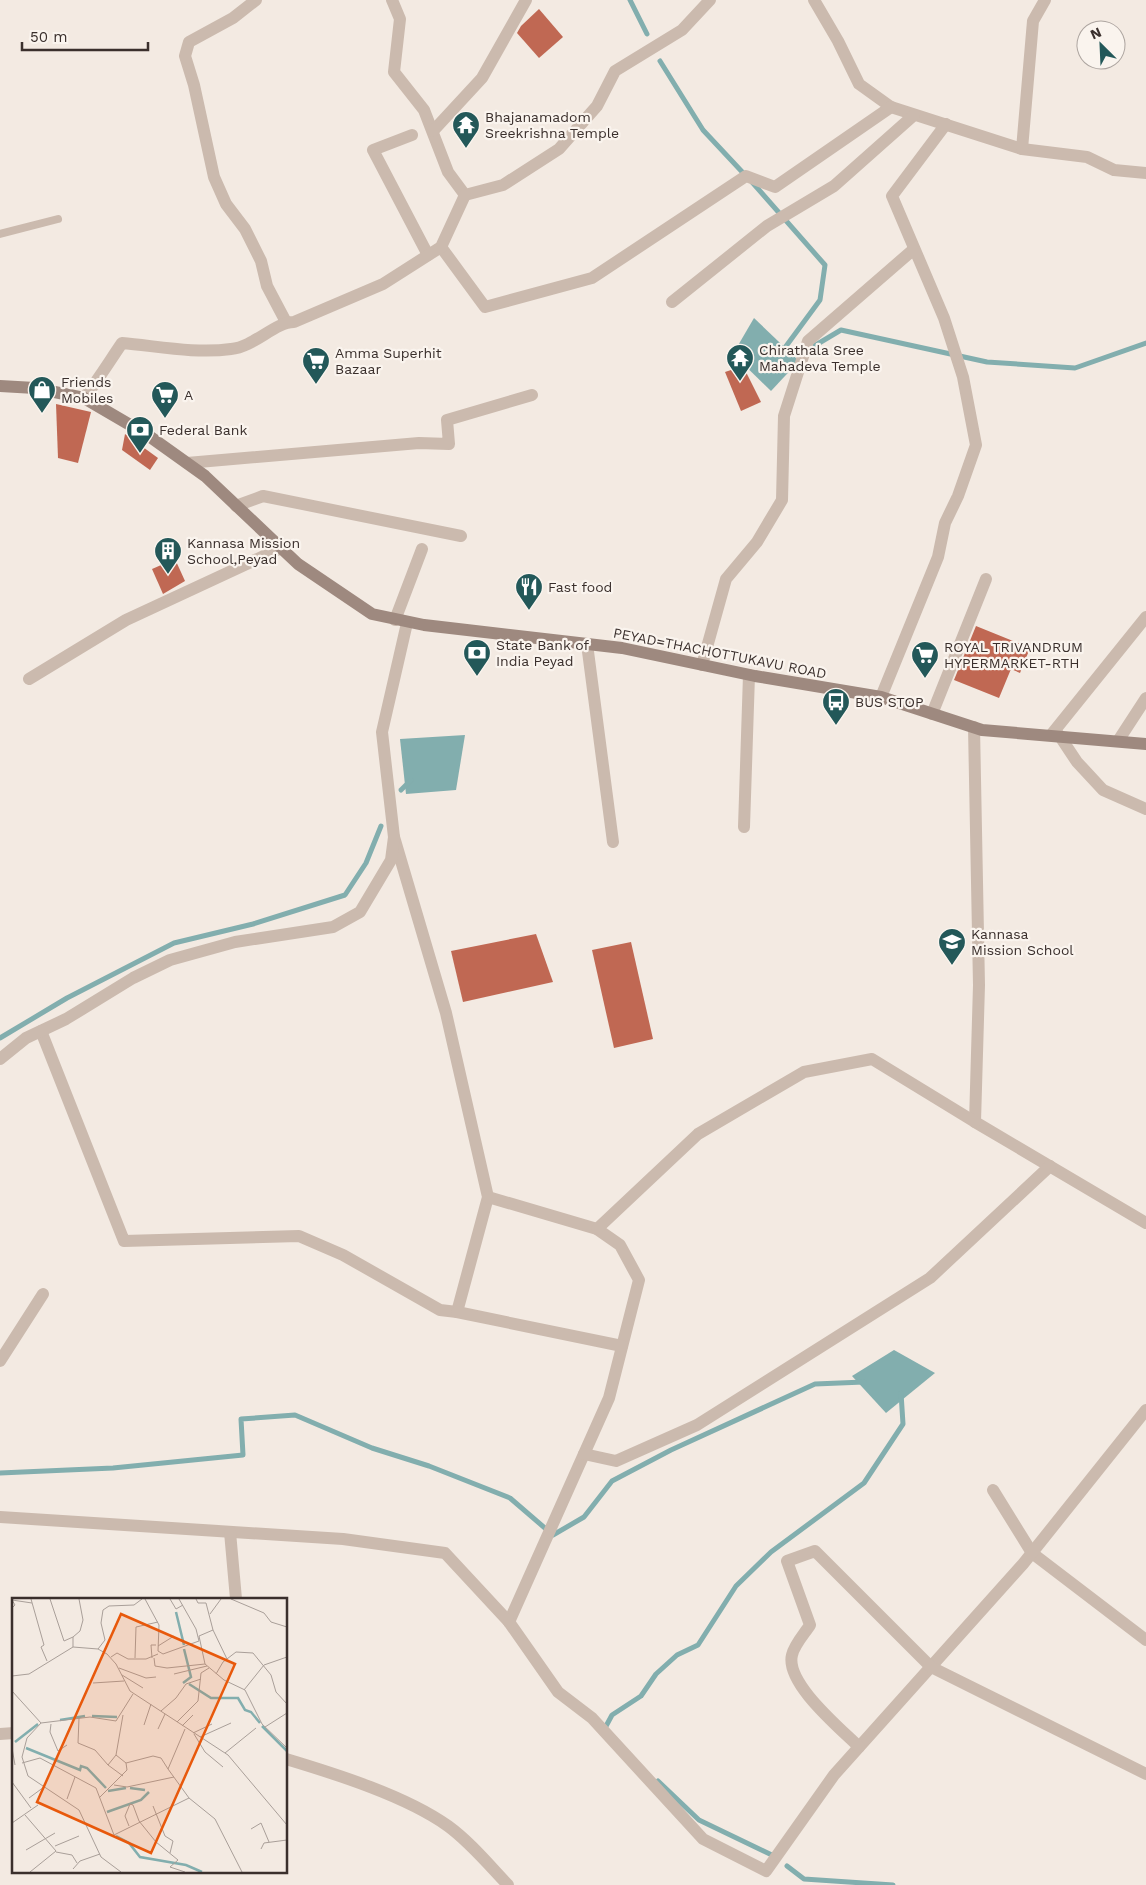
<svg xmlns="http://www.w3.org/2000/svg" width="1146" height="1885" font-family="'Work Sans',sans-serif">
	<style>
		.water { fill: #82aeae }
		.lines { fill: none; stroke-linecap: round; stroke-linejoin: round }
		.stream { stroke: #82aeae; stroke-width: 5 }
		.building { fill: #c06853 }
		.service { stroke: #cbbaae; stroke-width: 8 }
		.minor { stroke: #cbbaae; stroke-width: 12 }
		.tertiary { stroke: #cbbaae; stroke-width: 12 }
		.secondary { stroke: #9e897f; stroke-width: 12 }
		.labels { text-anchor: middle; stroke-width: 4.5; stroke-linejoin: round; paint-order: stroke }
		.poi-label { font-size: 14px; fill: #3a2f2c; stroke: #faf4ee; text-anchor: start }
		.street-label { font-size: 14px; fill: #3a2f2c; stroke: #faf4ee }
		.inset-river { fill: none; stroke: #82aeae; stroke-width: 2.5 }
		.inset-road { fill: none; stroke: #a99f99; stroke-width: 1 }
		.view { fill: #e8590c; fill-opacity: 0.15; stroke: #e8590c; stroke-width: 2.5 }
		.inset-edge { fill: none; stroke: #3a2f2c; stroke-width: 2.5 }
	</style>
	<rect width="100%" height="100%" fill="#f3eae2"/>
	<g class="water">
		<polygon points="754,318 799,361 771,391 733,354"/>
		<polygon points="465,735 456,790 406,794 400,739"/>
		<polygon points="894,1350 935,1373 886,1413 852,1376"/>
	</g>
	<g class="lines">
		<g class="stream">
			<polyline points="630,0 647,34"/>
			<polyline points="660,61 703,130 746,176"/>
			<polyline points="752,182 825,265 820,300 781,353"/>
			<polyline points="809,349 841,330 987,362 1075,368 1146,343"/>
			<polyline points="401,790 411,780"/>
			<polyline points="0,1038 67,998 174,943 253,924 345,895 366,863 381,826"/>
			<polyline points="0,1473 113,1468 243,1455 241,1419 295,1415 372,1448 429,1466 510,1498 553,1535 584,1517 612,1481 671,1450 815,1384 864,1382"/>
			<polyline points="606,1729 605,1728 612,1715 641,1696 656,1674 677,1655 698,1645 736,1586 771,1552 864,1483 903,1424 901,1393"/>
			<polyline points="658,1781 699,1820 776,1857"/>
			<polyline points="787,1866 804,1879 893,1885"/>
		</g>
	</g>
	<g class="building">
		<polygon points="539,9 563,37 539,58 517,33 521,26"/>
		<polygon points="743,366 761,402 741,411 725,372"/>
		<polygon points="56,404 91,412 78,463 58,458"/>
		<polygon points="125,434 158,458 150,470 122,450"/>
		<polygon points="175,559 185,581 163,594 152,569"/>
		<polygon points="976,626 1030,648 1020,673 1011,669 999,698 954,680"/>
		<polygon points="536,934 553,982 463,1002 451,951"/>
		<polygon points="631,942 653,1039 614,1048 592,950"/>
	</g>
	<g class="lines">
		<polyline class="service" points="0,234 58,219"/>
		<g class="minor">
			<polyline points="256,0 233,18 189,42 185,56 194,85 214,177 226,204 245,229 261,261 267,286 286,322"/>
			<polyline points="392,0 400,19 394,72 424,110 448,172 465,195 503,185 559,149 597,106 615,71 682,30 710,0"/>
			<polyline points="814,0 838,41 859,84 891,107 1022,149 1087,157 1114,170 1146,173"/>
			<polyline points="433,131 482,78 526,0"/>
			<polyline points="412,135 373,150 428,255"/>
			<polyline points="1022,149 1033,21 1045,0"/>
			<polyline points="441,247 485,307 592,278 746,176 775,187 891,107"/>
			<polyline points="672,302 767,226 834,186 914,115"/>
			<path d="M84,398c14,-18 25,-36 38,-55 35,3 74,11 109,6 23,-2 44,-27 63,-27l89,-38 58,-37 24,-52"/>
			<polyline points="187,463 419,443 449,444 447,420 532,395"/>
			<polyline points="236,506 263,496 461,536"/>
			<polyline points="395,620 422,549"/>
			<polyline points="587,644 613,842"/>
			<polyline points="702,665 726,579 757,542 782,500 784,416 808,341 914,249"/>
			<polyline points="29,679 126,620 281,548"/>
			<polyline points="881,697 938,557 945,523 958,496 976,445 963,377 944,318 892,196 946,124"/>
			<polyline points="932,714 986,579"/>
			<polyline points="974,727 979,985 975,1122 1146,1223"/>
			<polyline points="1051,735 1146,617"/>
			<polyline points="1059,735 1077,762 1103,790 1146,809"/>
			<polyline points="1118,741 1146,698"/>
			<polyline points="744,827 749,675"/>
			<polyline points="41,1031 124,1241 299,1236 343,1255 440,1310 457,1312 488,1197 446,1013 394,837"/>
			<polyline points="0,1059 26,1038 66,1019 133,978 170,960 235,942 333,927 360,912 391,860 394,837 382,732 407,623"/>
			<polyline points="488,1197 597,1229 620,1245 639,1280 609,1398 509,1622"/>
			<polyline points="597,1229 698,1134 804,1072 872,1059 975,1122"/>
			<polyline points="457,1312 622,1346"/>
			<polyline points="0,1361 43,1294"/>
			<polyline points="584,1454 616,1461 697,1425 930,1278 1050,1166"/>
			<polyline points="993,1490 1032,1553 1146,1640"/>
			<polyline points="0,1517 343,1539 445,1553 509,1622 558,1692 592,1718 703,1839 766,1871 834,1775 1023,1564 1146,1410"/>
			<polyline points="230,1532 236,1599"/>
			<path d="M859,1747c-19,-19 -74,-64 -67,-92 2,-10 13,-22 18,-30l-23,-64 28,-10 116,116 215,107"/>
		</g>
		<g class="tertiary">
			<polyline points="0,1734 14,1733"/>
			<path d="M286,1759c50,15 120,37 162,67 22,16 41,39 60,59"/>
		</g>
		<polyline class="secondary" points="0,386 35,388 84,398 149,436 205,476 298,564 372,614 424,625 622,648 755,676 881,697 982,730 1146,744"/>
	</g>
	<defs>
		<symbol id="temple-pin" viewBox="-11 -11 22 30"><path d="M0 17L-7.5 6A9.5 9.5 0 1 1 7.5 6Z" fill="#235859" stroke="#faf4ee"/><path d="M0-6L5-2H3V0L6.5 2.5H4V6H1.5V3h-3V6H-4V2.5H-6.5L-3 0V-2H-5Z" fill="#fff"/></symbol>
		<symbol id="supermarket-pin" viewBox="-11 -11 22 30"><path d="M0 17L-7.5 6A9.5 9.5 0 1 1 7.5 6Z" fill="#235859" stroke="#faf4ee"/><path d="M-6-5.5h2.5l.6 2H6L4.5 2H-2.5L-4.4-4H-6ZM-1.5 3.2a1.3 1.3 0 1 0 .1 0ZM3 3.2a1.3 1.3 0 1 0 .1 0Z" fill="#fff"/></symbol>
		<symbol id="shop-pin" viewBox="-11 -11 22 30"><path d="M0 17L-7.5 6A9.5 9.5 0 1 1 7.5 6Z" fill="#235859" stroke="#faf4ee"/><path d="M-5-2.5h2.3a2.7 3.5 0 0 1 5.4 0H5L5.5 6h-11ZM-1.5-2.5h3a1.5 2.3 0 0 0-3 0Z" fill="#fff"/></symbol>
		<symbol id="bank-pin" viewBox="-11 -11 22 30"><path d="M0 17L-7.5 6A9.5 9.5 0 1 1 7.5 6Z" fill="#235859" stroke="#faf4ee"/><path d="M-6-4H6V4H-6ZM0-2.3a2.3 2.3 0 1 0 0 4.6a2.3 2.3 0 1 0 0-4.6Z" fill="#fff"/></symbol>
		<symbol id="building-pin" viewBox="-11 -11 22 30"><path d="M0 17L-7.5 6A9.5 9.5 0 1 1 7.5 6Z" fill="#235859" stroke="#faf4ee"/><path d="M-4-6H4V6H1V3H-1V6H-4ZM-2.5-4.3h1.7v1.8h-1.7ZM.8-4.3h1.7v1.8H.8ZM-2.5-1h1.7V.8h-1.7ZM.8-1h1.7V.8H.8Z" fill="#fff"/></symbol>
		<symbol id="restaurant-pin" viewBox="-11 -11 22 30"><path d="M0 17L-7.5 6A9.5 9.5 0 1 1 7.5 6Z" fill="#235859" stroke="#faf4ee"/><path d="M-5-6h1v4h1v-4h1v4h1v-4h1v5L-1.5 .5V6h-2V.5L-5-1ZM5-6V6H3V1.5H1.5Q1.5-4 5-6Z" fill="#fff"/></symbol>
		<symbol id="bus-pin" viewBox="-11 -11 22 30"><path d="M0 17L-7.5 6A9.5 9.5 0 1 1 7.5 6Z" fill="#235859" stroke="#faf4ee"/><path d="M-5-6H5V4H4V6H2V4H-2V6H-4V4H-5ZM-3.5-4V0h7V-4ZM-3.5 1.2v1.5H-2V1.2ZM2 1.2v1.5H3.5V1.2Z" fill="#fff"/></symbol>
		<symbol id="school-pin" viewBox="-11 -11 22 30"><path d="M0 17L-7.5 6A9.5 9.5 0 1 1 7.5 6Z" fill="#235859" stroke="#faf4ee"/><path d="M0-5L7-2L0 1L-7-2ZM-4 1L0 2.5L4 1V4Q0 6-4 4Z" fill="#fff"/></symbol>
	</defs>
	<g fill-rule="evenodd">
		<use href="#temple-pin" x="450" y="109" width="32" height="43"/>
		<use href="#temple-pin" x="724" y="342" width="32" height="43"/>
		<use href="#supermarket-pin" x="300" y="345" width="32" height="43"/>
		<use href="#shop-pin" x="26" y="374" width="32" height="43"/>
		<use href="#supermarket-pin" x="149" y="379" width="32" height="43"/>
		<use href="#bank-pin" x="124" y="414" width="32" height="43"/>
		<use href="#building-pin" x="152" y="535" width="32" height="43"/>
		<use href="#restaurant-pin" x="513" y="571" width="32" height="43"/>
		<use href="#bank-pin" x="461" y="637" width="32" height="43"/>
		<use href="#supermarket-pin" x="909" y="639" width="32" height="43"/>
		<use href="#bus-pin" x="820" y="686" width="32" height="43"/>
		<use href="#school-pin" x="936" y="926" width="32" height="43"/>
	</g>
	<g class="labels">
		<g class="poi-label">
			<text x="485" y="122">Bhajanamadom<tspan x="485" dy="16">Sreekrishna Temple</tspan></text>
			<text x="759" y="355">Chirathala Sree<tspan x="759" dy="16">Mahadeva Temple</tspan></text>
			<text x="335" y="358">Amma Superhit<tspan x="335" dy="16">Bazaar</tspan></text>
			<text x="61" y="387">Friends<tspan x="61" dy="16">Mobiles</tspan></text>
			<text x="184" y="400">A</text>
			<text x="159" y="435">Federal Bank</text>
			<text x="187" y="548">Kannasa Mission<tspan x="187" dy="16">School,Peyad</tspan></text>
			<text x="548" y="592">Fast food</text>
			<text x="496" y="650">State Bank of<tspan x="496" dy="16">India Peyad</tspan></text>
			<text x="944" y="652">ROYAL TRIVANDRUM<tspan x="944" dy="16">HYPERMARKET-RTH</tspan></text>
			<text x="855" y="707">BUS STOP</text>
			<text x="971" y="939">Kannasa<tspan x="971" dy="16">Mission School</tspan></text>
		</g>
		<g class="street-label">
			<text transform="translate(720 653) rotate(11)" y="5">PEYAD=THACHOTTUKAVU ROAD</text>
		</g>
	</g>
	<g transform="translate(12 1598)">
		<rect width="275" height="275" fill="#f3eae2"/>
		<path class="inset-river" d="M164,14l8,33M171,85l8,-6 -7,-28M177,86l22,14h27l7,12 6,2 9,11M80,118l25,1M48,122l25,-4M250,128l25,25M3,144l23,-18M14,150l54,22 1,-4 6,2 19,20M118,190l15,2M96,193l18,-3M95,214l34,-12 8,-8M104,238l13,7 11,14 46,8 16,7"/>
		<path class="inset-road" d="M19,1l13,46 -3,2 6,14M38,1l14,42 9,-4M133,1l14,26 -1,26 5,3 36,-13 -3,-12 -17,-30M158,1l6,10 7,-4M184,1l2,4h8l7,27M219,1l33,14 7,9 16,5M0,10l3,-3 -3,-5 20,3M198,16l11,-15M146,48l16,-10M61,49v-10l7,-6 3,-11 -4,-21M86,51l7,-9 -4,-17 2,-13 6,-4 25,-1 8,-6M99,59l6,-4 11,6h18l12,-5M123,60l1,-31 22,-5M140,60l-1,-13h5M142,60l1,8 12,2 38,-4M215,61l-14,-29 -14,6 6,28 19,16 21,10 17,34 25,24M107,70l27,10 10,-1M162,76l33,-8M204,76l7,-12 13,-10 17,1 18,22 5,17 11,12M110,77l21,13M0,78l17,-2 44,-27 25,2 9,5 9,10 14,27 98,64 59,70M81,85l31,-2M232,92l20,-25 23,-8M0,93l29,32 -14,15 -5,19 6,19 51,34 22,47 20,15M149,113l15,-13 10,-14 15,-5M67,120l-1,25 17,7 13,15 8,-10 7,-40M165,124l21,-21 3,-28 8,-5M29,125l49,-6 26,4 17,-27M39,126l-1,8 8,19 9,-6M132,127l7,-21M170,128l11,-11M253,129l22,-14M146,131l7,-15M181,135l19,-9M182,136l11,18 18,15M188,139l31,-14M0,150l3,17M213,155l31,-25M10,165l18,-5 56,30 18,47 75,-37 -21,-29 17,-40M114,165l27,-7 8,2 7,11M96,167l15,11M0,184l19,26M102,187l13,2 47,-10M17,200l15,-11M87,200l28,-28 -1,-7 -10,-8M177,200l26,21 27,53M55,201l8,-22M141,208l12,30 8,5 -3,12M13,217l31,36 -26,21M0,225l26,-18M117,228l-4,-10 5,-12 3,1 6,16 17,21 22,18 -8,7 15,5M239,231l10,-6 8,19M43,248l24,-10M249,251l3,-6 23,-3M14,252l29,-17M44,254l16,3 5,8M61,271l7,-8 20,-7"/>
		<path class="view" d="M109,16l114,50 -84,189 -114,-51z"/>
		<rect width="275" height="275" class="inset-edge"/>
	</g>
	<g transform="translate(1101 45) rotate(336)"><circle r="24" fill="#faf4ee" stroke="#ada5a0"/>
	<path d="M0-4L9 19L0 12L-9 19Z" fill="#235859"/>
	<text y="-8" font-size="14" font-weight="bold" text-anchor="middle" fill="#3a2f2c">N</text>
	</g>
	<path d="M22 42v8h126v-8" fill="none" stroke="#3a2f2c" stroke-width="2.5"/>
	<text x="30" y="42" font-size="15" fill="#3a2f2c" stroke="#faf4ee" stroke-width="4" paint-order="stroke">50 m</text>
</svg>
